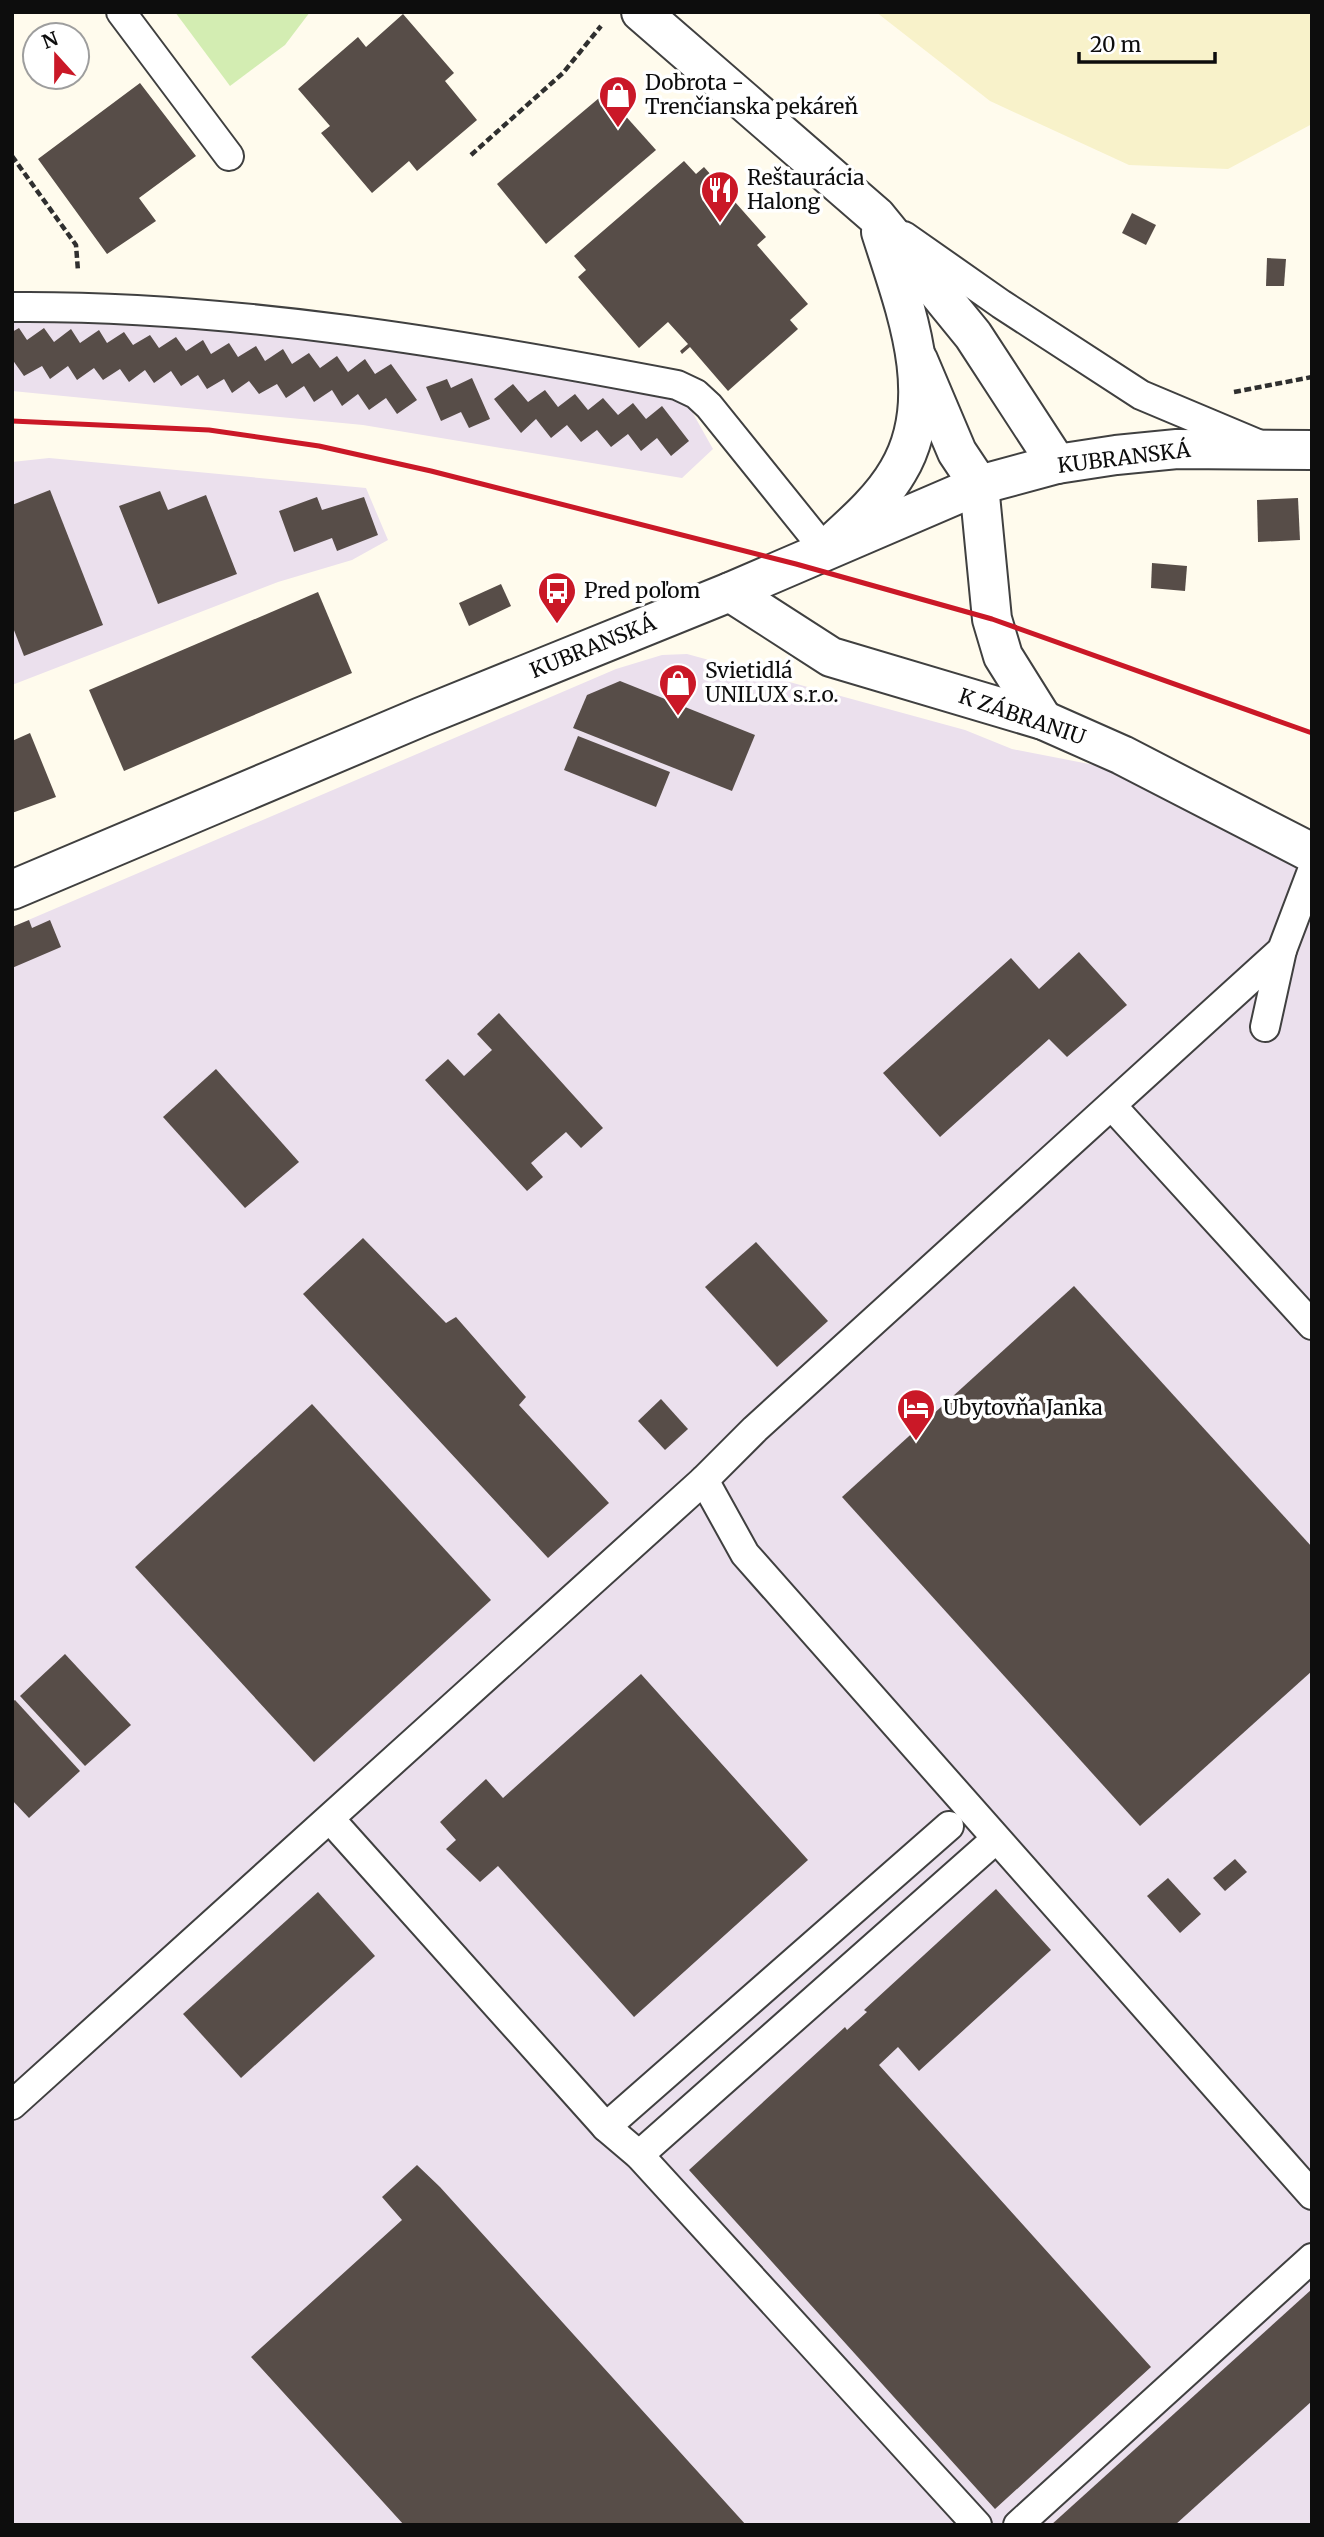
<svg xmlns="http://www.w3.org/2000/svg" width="1324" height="2537" font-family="Merriweather,serif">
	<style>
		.industrial { fill: #ebe0ed }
		.farmland { fill: #f8f2ca }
		.green { fill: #d3edb2 }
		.building { fill: #574d48 }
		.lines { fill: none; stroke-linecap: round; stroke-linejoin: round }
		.service-casing { stroke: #404040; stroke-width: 32 }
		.minor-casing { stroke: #404040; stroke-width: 42 }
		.tertiary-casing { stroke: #404040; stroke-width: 42 }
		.path { stroke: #2f2f2f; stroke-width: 4.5; stroke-dasharray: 7 3.5; stroke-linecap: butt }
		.service { stroke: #fff; stroke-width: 28 }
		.minor { stroke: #fff; stroke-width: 38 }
		.tertiary { stroke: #fff; stroke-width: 38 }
		.rail { stroke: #ca1827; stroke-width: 5 }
		.labels { text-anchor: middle; stroke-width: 7; stroke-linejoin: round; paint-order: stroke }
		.poi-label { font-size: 21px; fill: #0d0d0d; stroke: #fff; text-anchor: start }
		.street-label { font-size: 21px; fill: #0d0d0d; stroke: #fff }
	</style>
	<rect width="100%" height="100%" fill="#fffbed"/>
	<g class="industrial">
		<polygon points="12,307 80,307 677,385 713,449 682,478 363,425 12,391"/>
		<polygon points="49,458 366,488 388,540 352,560 278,582 12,685 12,462"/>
		<polygon points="687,654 965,730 1012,749 1120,770 1312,844 1312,2525 12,2525 12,927 616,669 662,655"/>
	</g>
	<polygon class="farmland" points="876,12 1312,12 1312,124 1228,169 1129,165 990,101"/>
	<polygon class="green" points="175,12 310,12 285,45 230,86"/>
	<g class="building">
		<polygon points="403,14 454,73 445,81 477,120 417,171 409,161 372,193 321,133 330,126 298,89 358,37 366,47"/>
		<polygon points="140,83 196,156 139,198 156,221 107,254 38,159"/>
		<polygon points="605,93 656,150 546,244 497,184"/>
		<polygon points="684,161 696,174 704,167 766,237 757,245 808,304 790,320 798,329 728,391 690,347 682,354 680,351 688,344 668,322 639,348 578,277 586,270 574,256"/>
		<polygon points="1132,213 1156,225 1146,245 1122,233"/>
		<polygon points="1267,258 1286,259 1284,286 1266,286"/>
		<polygon points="19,328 27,340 44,328 54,342 71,329 80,343 99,330 107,343 124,332 133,345 150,335 159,348 176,337 186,351 203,340 211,354 229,343 238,357 256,346 265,361 283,349 292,364 309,353 320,368 337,356 348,372 365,359 375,374 391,364 417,400 397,414 386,398 369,410 358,394 342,406 332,390 314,402 304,386 286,398 277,384 259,394 249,381 232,393 224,379 207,389 198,375 181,386 171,371 154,383 145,370 129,382 120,369 103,380 94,368 77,380 68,366 50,379 42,366 24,376 12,359 12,332"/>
		<polygon points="472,378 490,419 469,428 461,412 441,421 426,387 447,379 451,388"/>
		<polygon points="513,384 528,402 545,390 558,407 575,394 588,410 603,398 618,415 633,403 646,419 662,406 689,441 671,456 657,438 641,451 628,434 611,447 597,430 581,442 567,425 551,438 536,419 521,433 494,399"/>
		<polygon points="50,490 103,625 24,656 12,625 12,505"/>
		<polygon points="160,491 168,510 206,495 237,574 158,604 119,506"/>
		<polygon points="317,497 322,510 364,497 378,535 337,551 332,538 294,552 279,511"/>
		<polygon points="1298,498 1300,540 1258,542 1257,500"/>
		<polygon points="1152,563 1187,566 1185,591 1151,588"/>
		<polygon points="501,584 511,606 469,626 459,603"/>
		<polygon points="318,592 352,673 124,771 89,690"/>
		<polygon points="620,681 755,735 732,791 573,728 587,695"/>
		<polygon points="30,733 56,797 12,813 12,741"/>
		<polygon points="578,736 670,772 656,807 564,770"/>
		<polygon points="29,920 32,928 50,920 61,947 12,968 12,927"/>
		<polygon points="1079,952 1127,1005 1067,1057 1049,1039 940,1137 883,1073 1011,958 1039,989"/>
		<polygon points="499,1013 603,1128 581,1148 566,1132 531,1163 543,1177 527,1191 425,1080 448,1059 464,1076 492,1050 477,1034"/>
		<polygon points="216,1069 299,1162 245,1208 163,1117"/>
		<polygon points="363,1238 446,1323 456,1317 526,1397 519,1405 609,1503 548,1558 303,1294"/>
		<polygon points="756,1242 828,1321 777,1367 705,1287"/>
		<polygon points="1074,1286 1312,1547 1312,1671 1140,1826 842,1497"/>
		<polygon points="661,1399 688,1429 665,1450 638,1421"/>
		<polygon points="312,1404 491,1600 314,1762 135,1567"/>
		<polygon points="65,1654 131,1725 85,1766 20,1696"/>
		<polygon points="641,1674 808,1860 634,2017 498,1866 480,1882 446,1849 456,1840 440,1822 486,1779 503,1798"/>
		<polygon points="15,1700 80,1771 29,1818 12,1800 12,1702"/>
		<polygon points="1235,1859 1247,1872 1225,1891 1213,1878"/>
		<polygon points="1168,1878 1201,1914 1180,1933 1147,1896"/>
		<polygon points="996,1889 1051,1950 919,2071 898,2047 879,2065 1151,2367 995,2509 689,2170 845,2027 847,2030 867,2012 864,2010"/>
		<polygon points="318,1892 375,1956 241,2078 183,2014"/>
		<polygon points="417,2165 440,2187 746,2525 404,2525 251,2357 402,2220 382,2197"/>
		<polygon points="1312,2289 1312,2401 1175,2525 1051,2525"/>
	</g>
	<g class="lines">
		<defs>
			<g id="service">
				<polyline points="121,12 229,156"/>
				<polyline points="904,236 1001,304 1141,395 1260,445"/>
				<path d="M12,307c219,-2 450,37 665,78l19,9 13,12 116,144"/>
				<polyline points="1265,1027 1282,950"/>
				<polyline points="1112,1106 1312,1325"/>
				<polyline points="704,1480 745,1554 1312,2195"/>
				<polyline points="330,1819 606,2127 949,1826"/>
				<polyline points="12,2105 704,1480 755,1429 1282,950 1312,871"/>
				<polyline points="606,2127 639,2155 977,2525"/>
				<polyline points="639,2155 996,1839"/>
				<polyline points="1018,2525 1312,2258"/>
			</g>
			<g id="minor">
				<polyline points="641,12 876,216 973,335 1057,464"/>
				<polyline points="918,360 957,452 979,485 992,619 1003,656 1043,720"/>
				<path d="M825,550c26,-24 55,-48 73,-79 44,-73 6,-166 -17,-239"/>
				<polyline points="730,592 831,657 1043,720 1122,755 1312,853"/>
			</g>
			<polyline id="tertiary" points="12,890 421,717 730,592 979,485 1057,464 1116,455 1177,449 1312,450"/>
		</defs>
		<use href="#service" class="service-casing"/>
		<use href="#minor" class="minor-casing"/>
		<use href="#tertiary" class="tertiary-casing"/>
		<g class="path">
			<polyline points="471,155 563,73 601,26"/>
			<polyline points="12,156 76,245 78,271"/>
			<polyline points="1234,392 1312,377"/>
		</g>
		<use href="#service" class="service"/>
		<use href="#minor" class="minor"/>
		<use href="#tertiary" class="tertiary"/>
		<polyline class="rail" points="12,421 209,430 319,446 431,471 796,564 992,619 1312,733"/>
	</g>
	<defs>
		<symbol id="shop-pin" viewBox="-11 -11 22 30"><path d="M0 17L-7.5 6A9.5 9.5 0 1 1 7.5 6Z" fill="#ca1827" stroke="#fff"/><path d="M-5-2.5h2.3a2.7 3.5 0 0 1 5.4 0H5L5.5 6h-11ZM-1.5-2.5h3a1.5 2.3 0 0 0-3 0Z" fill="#fff"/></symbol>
		<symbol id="restaurant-pin" viewBox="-11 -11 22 30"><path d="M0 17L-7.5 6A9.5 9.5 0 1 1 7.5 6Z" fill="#ca1827" stroke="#fff"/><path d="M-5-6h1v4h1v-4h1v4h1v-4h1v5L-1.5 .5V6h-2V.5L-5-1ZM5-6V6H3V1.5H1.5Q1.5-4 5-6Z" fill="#fff"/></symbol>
		<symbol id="bus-pin" viewBox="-11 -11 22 30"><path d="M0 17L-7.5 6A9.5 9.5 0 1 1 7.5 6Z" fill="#ca1827" stroke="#fff"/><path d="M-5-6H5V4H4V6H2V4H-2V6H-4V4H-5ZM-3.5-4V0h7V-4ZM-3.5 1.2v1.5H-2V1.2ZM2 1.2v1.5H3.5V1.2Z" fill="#fff"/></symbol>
		<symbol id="hotel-pin" viewBox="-11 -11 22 30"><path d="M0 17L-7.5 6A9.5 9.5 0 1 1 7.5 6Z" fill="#ca1827" stroke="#fff"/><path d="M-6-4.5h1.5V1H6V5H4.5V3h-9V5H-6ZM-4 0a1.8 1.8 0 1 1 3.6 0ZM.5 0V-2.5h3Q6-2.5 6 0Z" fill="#fff"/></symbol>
	</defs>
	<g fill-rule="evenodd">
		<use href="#shop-pin" x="596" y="73" width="44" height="60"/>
		<use href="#restaurant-pin" x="698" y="168" width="44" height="60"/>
		<use href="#bus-pin" x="535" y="569" width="44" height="60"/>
		<use href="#shop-pin" x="656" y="661" width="44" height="60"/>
		<use href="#hotel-pin" x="894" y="1386" width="44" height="60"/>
	</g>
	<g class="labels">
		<g class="poi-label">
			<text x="645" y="90">Dobrota -<tspan x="645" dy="24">Trenčianska pekáreň</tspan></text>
			<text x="747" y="185">Reštaurácia<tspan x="747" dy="24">Halong</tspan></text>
			<text x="584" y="598">Pred poľom</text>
			<text x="705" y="678">Svietidlá<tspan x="705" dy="24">UNILUX s.r.o.</tspan></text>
			<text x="943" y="1415">Ubytovňa Janka</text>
		</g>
		<g class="street-label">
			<text transform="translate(1124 458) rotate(-7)" y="7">KUBRANSKÁ</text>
			<text transform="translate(593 647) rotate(-22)" y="7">KUBRANSKÁ</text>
			<text transform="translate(1022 717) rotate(19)" y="7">K ZÁBRANIU</text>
		</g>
	</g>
	<rect width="1324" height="2537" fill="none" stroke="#0d0d0d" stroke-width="28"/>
	<g transform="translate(56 56) rotate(339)"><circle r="33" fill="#ffffff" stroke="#9e9e9e" stroke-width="2"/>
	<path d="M0-5L12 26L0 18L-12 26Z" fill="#ca1827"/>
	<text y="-10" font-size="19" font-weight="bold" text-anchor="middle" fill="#0d0d0d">N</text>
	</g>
	<path d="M1079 52v10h136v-10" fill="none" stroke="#0d0d0d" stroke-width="3.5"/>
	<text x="1090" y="52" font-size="21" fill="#0d0d0d" stroke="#ffffff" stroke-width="5" paint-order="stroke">20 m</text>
</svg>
